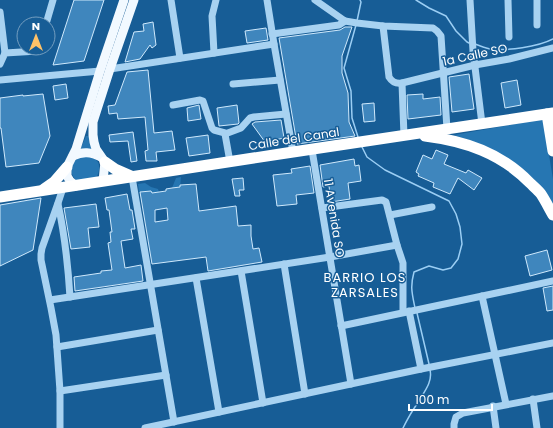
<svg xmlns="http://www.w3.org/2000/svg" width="553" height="428" font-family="Poppins,sans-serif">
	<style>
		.green { fill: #2676b2 }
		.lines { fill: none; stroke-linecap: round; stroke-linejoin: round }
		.stream { stroke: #9bcef4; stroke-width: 1.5 }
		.building { fill: #3f86bd; stroke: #cfe9fc; fill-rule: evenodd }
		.minor { stroke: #a8d2f1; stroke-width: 7 }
		.major { stroke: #f2f9ff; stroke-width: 9 }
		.highway { stroke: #fff; stroke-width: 11 }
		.labels { text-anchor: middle; stroke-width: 3; stroke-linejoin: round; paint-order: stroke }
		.street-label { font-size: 12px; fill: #fff; stroke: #175d96 }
		.neighbourhood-label { font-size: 13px; letter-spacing: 1px; fill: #fff; stroke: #175d96 }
	</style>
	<rect width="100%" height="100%" fill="#175d96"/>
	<g class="green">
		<polygon points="543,119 553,179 553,209 476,143 454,135"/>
		<polygon points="86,136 89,136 93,150 80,150"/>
		<path d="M82,155c4,1 10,2 13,4 7,5 4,15 0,21l-18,1c-10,-10 -6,-19 5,-26z"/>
		<polygon points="181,177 180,187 172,188 176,178"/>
		<polygon points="145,183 151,187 158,189 159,192 152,193 151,191 139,192 138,184"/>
	</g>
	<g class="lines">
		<g class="stream">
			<polyline points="416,0 429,8 446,16 456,31 467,42 469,43"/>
			<polyline points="357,21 361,2 360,0"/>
			<polyline points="356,25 344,68 351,91 352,118 358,137"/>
			<path d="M475,44c5,2 10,4 15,5 17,2 48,-2 63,-10"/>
			<path d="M362,147l5,10 18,13 64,31 7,13 4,13 2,17 -4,15 -7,9 -8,2 -14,-4 -15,6c-4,15 -2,21 1,36"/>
			<polyline points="417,313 429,364"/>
			<path d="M403,428c4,-8 9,-17 14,-24 6,-11 16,-21 13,-34"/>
		</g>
	</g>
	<g class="building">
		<polygon points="74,0 104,0 84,61 53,65"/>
		<polygon points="153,22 156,45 152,48 150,45 140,59 125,62 134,32 144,31 143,24"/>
		<polygon points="345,27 352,27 342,56 342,73 348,93 349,122 355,136 297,144 279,38 340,30"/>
		<polygon points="266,28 268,40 247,43 245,31"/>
		<polygon points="148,70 154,133 172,131 175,150 156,152 157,161 146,161 145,151 148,150 145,117 118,119 117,113 109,114 108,106 115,105 127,72"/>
		<polygon points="469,74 474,109 452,112 449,77"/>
		<polygon points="517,80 521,105 505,108 501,83"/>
		<polygon points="66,84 68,98 55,100 53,86"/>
		<polygon points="43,94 50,136 39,163 6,167 1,128 0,128 0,98 23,95 23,96"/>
		<polygon points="423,94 423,99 440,97 441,115 408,119 407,95"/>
		<polygon points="374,103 375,121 364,122 362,104"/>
		<polygon points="199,105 201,119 188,121 187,108"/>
		<polygon points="237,105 239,123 238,124 219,126 217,108"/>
		<polygon points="281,120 284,138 265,142 252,124 255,122"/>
		<polygon points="133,132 137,161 131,162 128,141 110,142 109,135"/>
		<polygon points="208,135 210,153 189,156 186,138"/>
		<polygon points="436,150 448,155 444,164 466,173 468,170 482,178 474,190 458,178 450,194 433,187 434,183 418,176 419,174 416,172 423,155 432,159"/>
		<polygon points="354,159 355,166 359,165 361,181 348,183 350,199 331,202 329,186 323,187 320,165"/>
		<polygon points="310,166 314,193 296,195 297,204 277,206 273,175 292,173 291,169"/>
		<polygon points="243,178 244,190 239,190 240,196 235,196 232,179"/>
		<path d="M196,184l3,27 37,-5 2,20 13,-1v11l2,13 6,-1 3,14 -54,9 -2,-14 -54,7 -12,-72 11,-1 1,2 14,-2v-2l6,-1 8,-1v-2zM167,208l1,12 -13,2v-12z"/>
		<polygon points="127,194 130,210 132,210 135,229 131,229 133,239 121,241 125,268 141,265 143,281 75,291 74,277 101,273 101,271 112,270 108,243 111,242 110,232 112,232 109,210 107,210 105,198"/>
		<polygon points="41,198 33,250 0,266 0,205"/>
		<polygon points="96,204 99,227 88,228 90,247 71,249 64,208"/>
		<polygon points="547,250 552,270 530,276 525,256"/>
		<polygon points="553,286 553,310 547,311 543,288"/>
	</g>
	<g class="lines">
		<g class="minor">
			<polyline points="171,0 180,58"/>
			<polyline points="267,0 274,44 293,152"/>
			<polyline points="315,0 345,21 357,23 383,26 433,28 437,31 441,36 447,129"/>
			<polyline points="470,0 473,51 482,124"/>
			<polyline points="508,0 509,37"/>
			<polyline points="537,0 537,25"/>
			<polyline points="0,12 5,53"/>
			<polyline points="46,24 53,0"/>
			<path d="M383,26l6,51c3,5 7,7 13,6l73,-18 34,-6 44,-11"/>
			<polyline points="272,34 339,25 345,21"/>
			<polyline points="214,53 212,16 216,0"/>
			<polyline points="0,64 5,53 38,51 39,48"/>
			<polyline points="110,69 274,44"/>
			<polyline points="0,80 100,71"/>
			<polyline points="402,83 404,136"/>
			<polyline points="233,84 280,80"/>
			<polyline points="173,105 200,100 203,101 212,128 214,130 225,133 225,134 230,162"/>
			<polyline points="225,134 241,128 250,118 254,117 286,114"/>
			<polyline points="312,150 351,384"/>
			<polyline points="132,177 174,422"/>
			<path d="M58,204c7,32 10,61 12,93"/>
			<polyline points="322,208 382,200 386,202 397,245 403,263 403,312"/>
			<polyline points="390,215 432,207"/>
			<polyline points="284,264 305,394"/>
			<polyline points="241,271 263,403"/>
			<polyline points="196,278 219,412"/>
			<polyline points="482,296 506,404"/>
			<polyline points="50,300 330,257 397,245"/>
			<polyline points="409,311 421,369"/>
			<polyline points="341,326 553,281"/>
			<polyline points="57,347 158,330"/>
			<polyline points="60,391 166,375"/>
			<polyline points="533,399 537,428"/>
			<polyline points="493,406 496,428"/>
			<polyline points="60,428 60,391 56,335 51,308 41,260 41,254 42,248 58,203 63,188"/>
			<polyline points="145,428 421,369 553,343"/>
			<polyline points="454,428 454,424 456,417 463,413 553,396"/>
		</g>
		<g class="major">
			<path d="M73,156c10,-5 18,-4 28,1"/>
			<polyline points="103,181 105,162 96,149 94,142 93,135 93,122 110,69 134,0"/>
			<polyline points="76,186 70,181 67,176 67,167 76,149 100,71 124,0"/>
		</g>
		<g class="highway">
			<polyline points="547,114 553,151"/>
			<path d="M425,136c40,5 76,17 105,47 3,3 8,7 11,11 4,6 8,14 12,21"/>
			<polyline points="105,162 115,169 131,176"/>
			<polyline points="44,189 54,182 67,167"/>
			<polyline points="0,197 293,152 553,113"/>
		</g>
	</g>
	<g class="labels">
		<g class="street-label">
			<text transform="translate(475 55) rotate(-12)" y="4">1a Calle SO</text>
			<text transform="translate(294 139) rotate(-9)" y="4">Calle del Canal</text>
			<text transform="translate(334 218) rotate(81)" y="4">11 Avenida SO</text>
		</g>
		<g class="neighbourhood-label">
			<text x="365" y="282">BARRIO LOS<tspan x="365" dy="15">ZARSALES</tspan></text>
		</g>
	</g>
	<g transform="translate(36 36)"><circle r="19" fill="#175d96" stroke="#749ec0"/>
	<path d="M0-3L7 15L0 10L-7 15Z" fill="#ffc268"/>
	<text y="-6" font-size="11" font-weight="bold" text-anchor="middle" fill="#ffffff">N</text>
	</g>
	<path d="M409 404v6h83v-6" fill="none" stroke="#ffffff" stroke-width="2"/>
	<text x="415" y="404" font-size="12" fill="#ffffff" stroke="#175d96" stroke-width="3" paint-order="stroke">100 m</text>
</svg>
